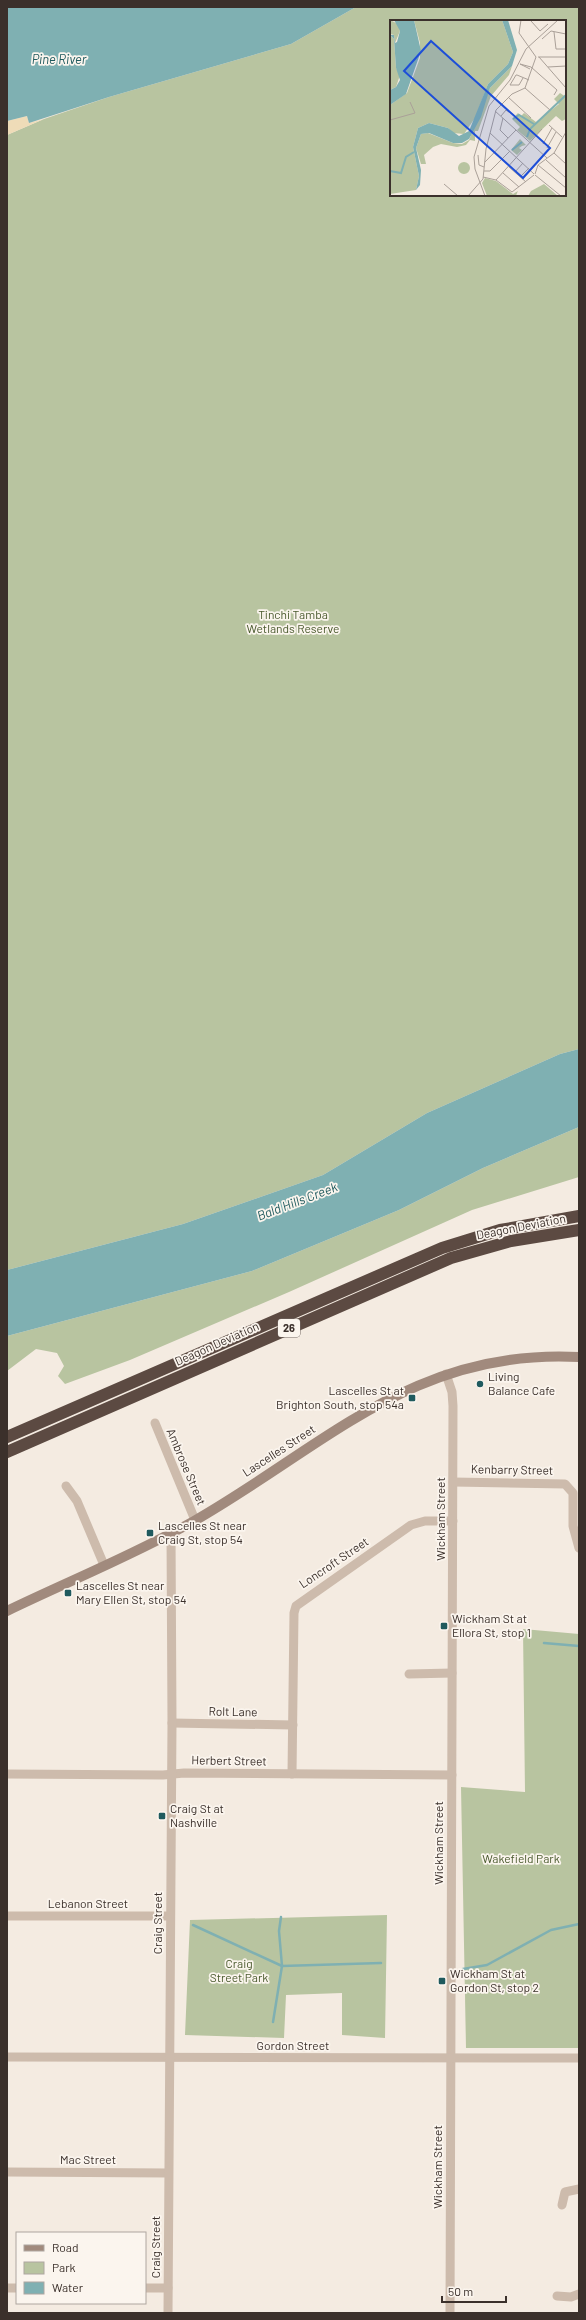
<svg xmlns="http://www.w3.org/2000/svg" width="586" height="2320" font-family="Barlow,sans-serif">
	<style>
		.green { fill: #b8c4a0; fill-rule: evenodd }
		.sand { fill: #efdcb8 }
		.water { fill: #7fb0b2 }
		.lines { fill: none; stroke-linecap: round; stroke-linejoin: round }
		.stream { stroke: #7fb0b2; stroke-width: 2.5 }
		.street { stroke: #cdbbac; stroke-width: 9 }
		.secondary { stroke: #a18a7d; stroke-width: 10 }
		.highway { stroke: #5c4a42; stroke-width: 12 }
		.poi-dot { fill: #1f5a5e; stroke: #fbf5ee; stroke-width: 1.5 }
		.labels { text-anchor: middle; stroke-width: 3.5; stroke-linejoin: round; paint-order: stroke }
		.shield { fill: #fbf5ee; stroke: #756b66; stroke-width: 1 }
		.shield-label { font-size: 11px; font-weight: bold; fill: #3b302b }
		.park-label { font-size: 12px; fill: #4a5a2e; stroke: #fbf5ee }
		.street-label { font-size: 12px; fill: #3b302b; stroke: #fbf5ee }
		.poi-label { font-size: 12px; fill: #3b302b; stroke: #fbf5ee; text-anchor: start }
		.water-label { font-size: 13px; font-style: italic; fill: #1f5a5e; stroke: #fbf5ee }
		.inset-river { fill: none; stroke: #7fb0b2; stroke-width: 2 }
		.inset-road { fill: none; stroke: #aaa098; stroke-width: 1 }
		.view { fill: #1d4ed8; fill-opacity: 0.15; stroke: #1d4ed8; stroke-width: 2 }
		.inset-edge { fill: none; stroke: #3b302b; stroke-width: 2 }
	</style>
	<rect width="100%" height="100%" fill="#f4ebe1"/>
	<g class="green">
		<path d="M356,7h223v1042l-19,5 -133,59 -104,62 -140,49 -176,46v-1135l37,-16 65,-22 182,-53zM391,21h174v174h-174z"/>
		<polygon points="579,1127 579,1177 472,1210 289,1292 130,1360 65,1384 58,1376 64,1366 57,1353 36,1349 7,1371 7,1336 252,1271 399,1210 483,1168"/>
		<polygon points="523,1629 579,1634 579,2048 466,2048 461,1787 525,1792"/>
		<polygon points="387,1915 385,2038 342,2035 342,1993 286,1995 284,2038 185,2035 190,1920"/>
	</g>
	<polygon class="sand" points="27,116 29,123 44,119 7,135 7,121"/>
	<g class="water">
		<polygon points="7,7 356,7 291,44 109,97 29,123 27,116 7,121"/>
		<polygon points="579,1049 579,1127 483,1168 399,1210 252,1271 7,1336 7,1270 183,1224 323,1175 427,1113 560,1054"/>
	</g>
	<g class="lines">
		<g class="stream">
			<polyline points="544,1643 579,1646"/>
			<polyline points="193,1925 282,1966 381,1963"/>
			<polyline points="463,1969 487,1965 551,1930 579,1924"/>
			<polyline points="273,2022 282,1966 279,1931 281,1917"/>
		</g>
		<g class="street">
			<polyline points="446,1374 452,1392 453,1406 450,2313"/>
			<polyline points="155,1423 195,1520"/>
			<polyline points="453,1482 565,1484 573,1493 573,1526 579,1548"/>
			<polyline points="66,1486 77,1501 104,1565"/>
			<polyline points="409,1674 452,1673"/>
			<polyline points="172,1723 293,1725"/>
			<polyline points="7,1774 163,1775 184,1773 452,1775"/>
			<polyline points="292,1774 294,1613 296,1606 411,1525 425,1521 453,1521"/>
			<polyline points="7,1916 170,1916"/>
			<polyline points="7,2057 579,2058"/>
			<polyline points="7,2172 168,2173"/>
			<polyline points="562,2205 565,2192 579,2189"/>
			<polyline points="7,2288 17,2288"/>
			<polyline points="145,2288 168,2288"/>
			<polyline points="557,2296 571,2297 579,2294"/>
			<polyline points="168,2313 172,1723 171,1533"/>
		</g>
		<path class="secondary" d="M7,1611c62,-30 127,-56 187,-90 131,-75 220,-173 385,-164"/>
		<g class="highway">
			<polyline points="7,1437 442,1248 500,1230 579,1216"/>
			<polyline points="7,1452 451,1258 511,1241 579,1230"/>
		</g>
	</g>
	<g class="poi-dot">
		<circle cx="480" cy="1384" r="4"/>
		<rect x="408" y="1394" width="8" height="8" rx="2"/>
		<rect x="146" y="1529" width="8" height="8" rx="2"/>
		<rect x="64" y="1589" width="8" height="8" rx="2"/>
		<rect x="440" y="1622" width="8" height="8" rx="2"/>
		<rect x="158" y="1812" width="8" height="8" rx="2"/>
		<rect x="438" y="1977" width="8" height="8" rx="2"/>
	</g>
	<g class="labels">
		<rect class="shield" x="278" y="1319" width="22" height="18" rx="3"/>
		<g class="shield-label">
			<text x="289" y="1332">26</text>
		</g>
		<g class="park-label">
			<text x="293" y="619">Tinchi Tamba<tspan x="293" dy="14">Wetlands Reserve</tspan></text>
			<text x="521" y="1863">Wakefield Park</text>
			<text x="239" y="1968">Craig<tspan x="239" dy="14">Street Park</tspan></text>
		</g>
		<g class="street-label">
			<text transform="translate(521 1227) rotate(-11)" y="4">Deagon Deviation</text>
			<text transform="translate(217 1344) rotate(-24)" y="4">Deagon Deviation</text>
			<text transform="translate(279 1451) rotate(-33)" y="4">Lascelles Street</text>
			<text transform="translate(186 1467) rotate(67)" y="4">Ambrose Street</text>
			<text transform="translate(512 1470) rotate(1)" y="4">Kenbarry Street</text>
			<text transform="translate(441 1519) rotate(-90)" y="4">Wickham Street</text>
			<text transform="translate(334 1563) rotate(-34)" y="4">Loncroft Street</text>
			<text transform="translate(233 1712) rotate(1)" y="4">Rolt Lane</text>
			<text transform="translate(229 1761) rotate(1)" y="4">Herbert Street</text>
			<text transform="translate(439 1843) rotate(-90)" y="4">Wickham Street</text>
			<text x="88" y="1908">Lebanon Street</text>
			<text transform="translate(158 1923) rotate(-90)" y="4">Craig Street</text>
			<text x="293" y="2050">Gordon Street</text>
			<text x="88" y="2164">Mac Street</text>
			<text transform="translate(438 2167) rotate(-90)" y="4">Wickham Street</text>
			<text transform="translate(156 2247) rotate(-90)" y="4">Craig Street</text>
		</g>
		<g class="poi-label">
			<text x="488" y="1381">Living<tspan x="488" dy="14">Balance Cafe</tspan></text>
			<text x="404" y="1395" text-anchor="end">Lascelles St at<tspan x="404" dy="14">Brighton South, stop 54a</tspan></text>
			<text x="158" y="1530">Lascelles St near<tspan x="158" dy="14">Craig St, stop 54</tspan></text>
			<text x="76" y="1590">Lascelles St near<tspan x="76" dy="14">Mary Ellen St, stop 54</tspan></text>
			<text x="452" y="1623">Wickham St at<tspan x="452" dy="14">Ellora St, stop 1</tspan></text>
			<text x="170" y="1813">Craig St at<tspan x="170" dy="14">Nashville</tspan></text>
			<text x="450" y="1978">Wickham St at<tspan x="450" dy="14">Gordon St, stop 2</tspan></text>
		</g>
		<g class="water-label">
			<text x="59" y="64">Pine River</text>
			<text transform="translate(297 1201) rotate(-21)" y="5">Bald Hills Creek</text>
		</g>
	</g>
	<g transform="translate(390 20)">
		<rect width="176" height="176" fill="#f4ebe1"/>
		<path d="M0,0l8,4 2,7 -5,12 -1,-8 -4,-1zM24,0h88l11,32 -5,12 -20,20 -13,34 -11,16 -11,-1 -5,-5 -19,-5 -11,5 -5,19 6,29 -3,14 -26,4v-89l17,-12 13,-35v-15zM0,15l4,4 2,29 4,7 -4,12 -6,3zM125,37l-6,18 -18,21 -13,35h-3v10l-5,-1 -4,5 -9,2 -16,-3 -8,3 -9,8 2,9h-5l-5,-16 5,-14 7,-1 25,10 9,1 7,-4 21,-52 22,-22zM170,73l6,4v22l-4,2 -6,-5 -26,25 -13,-11 3,-3 -8,-8 6,-6 3,3 3,-3 12,9 23,-18 -5,-5zM130,119l6,6 -4,1 -3,2 3,2 -5,5 -6,-5zM68 148a6 6 0 1 1 12 0a6 6 0 1 1-12 0ZM95,158l11,3 17,13 5,-3 -1,2 -1,3h-29l-5,-13zM154,164l14,12h-30l3,-5z" fill="#b8c4a0"/>
		<path d="M4,0h20l7,31 -15,43 -16,11v-15l6,-3 4,-7 -4,-12 -2,-29 -4,-4h4l1,8 2,-1 3,-11zM112,0h6l9,30 -5,16 -22,22 -9,29 -12,22 -7,4h-9l-24,-10 -8,1 -5,14 5,22 -1,15 -4,5 3,-14 -6,-29 5,-19 11,-5 19,5 11,8 10,-5 19,-47 20,-20 5,-12z" fill="#7fb0b2"/>
		<path class="inset-river" d="M123,99l6,-4 15,9M137,117l3,-8 36,-34M122,130l10,-8M0,151l11,2 5,-16 8,-5"/>
		<path class="inset-road" d="M131,0l-2,13 17,24M141,1l9,10 8,-7M164,12l2,17h10M152,19l9,-8 15,3M148,37h28M149,37l27,31M141,47l26,23 -3,5M158,47l18,-1M140,49l-10,-5 11,3M133,58l-4,7h-9l6,-10h1l12,5M135,68l25,22M118,77l23,21M105,91l52,47M111,96l5,-6 9,6M113,98l-3,12 8,8M0,100l25,-7 -5,-11M159,105l13,12M100,113l44,41M153,124l9,-16M157,128l9,-16M164,133l12,11M88,135l1,10 5,2M156,140l20,18M95,142l31,-32M148,145l28,23M119,147l17,15M94,151h6l20,-20M125,152l8,-9M113,153l16,14M145,154l3,-9 16,-12 12,-21M145,155l26,21M93,157l13,3 16,12 22,-17M130,157l9,-9M106,160l46,-51M54,164l14,12M78,176l15,-17 3,-30 10,-39 16,-16 13,-6 11,-31M95,176l-10,-27 -1,-12 15,-51 21,-26 16,-31 32,-29"/>
		<path class="view" d="M41,21l119,107 -27,30 -119,-107z"/>
		<rect width="176" height="176" class="inset-edge"/>
	</g>
	<rect width="586" height="2320" fill="none" stroke="#3b302b" stroke-width="16"/>
	<rect x="16" y="2232" width="130" height="72" fill="#fbf5ee" stroke="#aea6a0"/>
	<rect x="24" y="2245" width="20" height="6" fill="#a18a7d" stroke="#aea6a0"/>
	<text x="52" y="2252" font-size="12" fill="#3b302b">Road</text>
	<rect x="24" y="2262" width="20" height="12" fill="#b8c4a0" stroke="#aea6a0"/>
	<text x="52" y="2272" font-size="12" fill="#3b302b">Park</text>
	<rect x="24" y="2282" width="20" height="12" fill="#7fb0b2" stroke="#aea6a0"/>
	<text x="52" y="2292" font-size="12" fill="#3b302b">Water</text>
	<path d="M442 2296v6h64v-6" fill="none" stroke="#3b302b" stroke-width="2"/>
	<text x="448" y="2296" font-size="12" fill="#3b302b" stroke="#fbf5ee" stroke-width="3" paint-order="stroke">50 m</text>
</svg>
